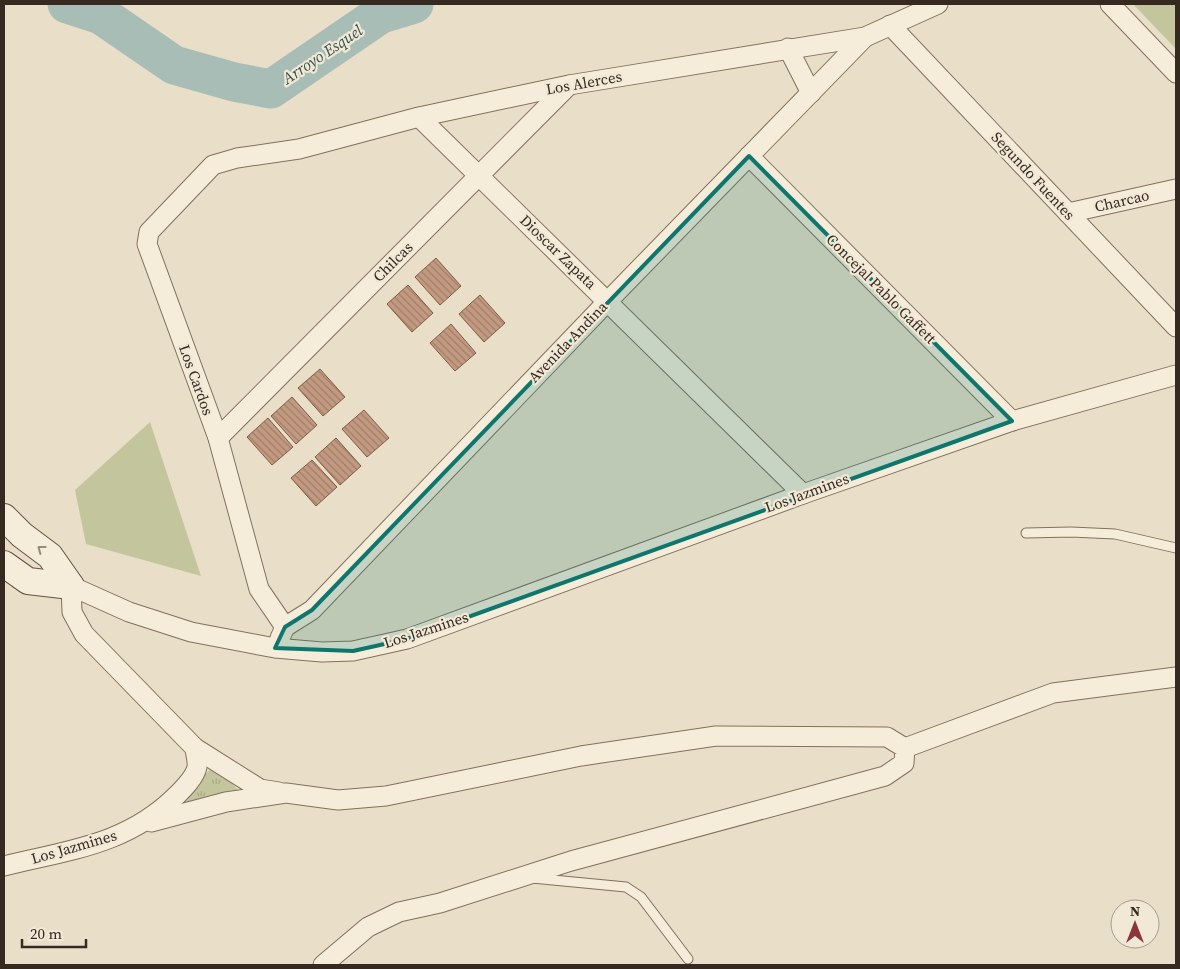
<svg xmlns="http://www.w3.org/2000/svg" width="1180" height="969" font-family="'Source Serif 4',serif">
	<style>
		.grass { fill: url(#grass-tufts) }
		.park { fill: #c3c69c }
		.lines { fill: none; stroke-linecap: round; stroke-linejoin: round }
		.river { stroke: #a8bdb6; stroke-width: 39 }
		.building { fill: url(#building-back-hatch); stroke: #7f5b47 }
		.lane-casing { stroke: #83705f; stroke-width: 11 }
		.street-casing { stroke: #83705f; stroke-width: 21 }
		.secondary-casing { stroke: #655242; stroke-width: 28 }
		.lane { stroke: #f5ecd9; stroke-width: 9 }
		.street { stroke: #f5ecd9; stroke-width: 19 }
		.secondary { stroke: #f5ecd9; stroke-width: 26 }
		.oneway { stroke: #958a7c }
		.marked { fill: #0f766e; fill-opacity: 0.2; stroke: #0f766e; stroke-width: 4; stroke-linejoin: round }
		.labels { text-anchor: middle; stroke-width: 4.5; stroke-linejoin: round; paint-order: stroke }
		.street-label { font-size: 15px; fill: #352920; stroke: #f1e8d6 }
		.water-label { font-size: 16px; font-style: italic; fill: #32534f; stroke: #f1e8d6 }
	</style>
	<defs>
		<pattern id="grass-tufts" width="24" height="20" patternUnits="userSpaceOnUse" patternTransform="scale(1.25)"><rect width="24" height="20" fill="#c3c69c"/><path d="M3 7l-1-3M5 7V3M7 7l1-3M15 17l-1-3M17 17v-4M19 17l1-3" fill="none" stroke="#a8aa86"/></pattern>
		<pattern id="building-back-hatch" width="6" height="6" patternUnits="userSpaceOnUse" patternTransform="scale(1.25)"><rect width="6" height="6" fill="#c39a81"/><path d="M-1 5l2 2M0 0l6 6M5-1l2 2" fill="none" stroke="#9f7e69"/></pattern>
	</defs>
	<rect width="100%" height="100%" fill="#e9dec7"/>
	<polygon class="grass" points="214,765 240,792 169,813"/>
	<g class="park">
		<polygon points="1133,4 1176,4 1176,49"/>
		<polygon points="150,422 201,576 86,544 75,490"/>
	</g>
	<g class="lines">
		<polyline class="river" points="67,4 101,15 174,65 234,82 271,89 381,14 414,4"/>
	</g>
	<g class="building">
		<polygon points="436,258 461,286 440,305 415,277"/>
		<polygon points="408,285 433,313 412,332 387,304"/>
		<polygon points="480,295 505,323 484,342 459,314"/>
		<polygon points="451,324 476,353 455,371 430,343"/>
		<polygon points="320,369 345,397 323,416 298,388"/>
		<polygon points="292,397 317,425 296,444 271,416"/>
		<polygon points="364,410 389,438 367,457 342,429"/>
		<polygon points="268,418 293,447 272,465 247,437"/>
		<polygon points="336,438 361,466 340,485 315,457"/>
		<polygon points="312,460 337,487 316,506 291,478"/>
	</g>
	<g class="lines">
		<defs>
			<g id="lane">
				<polyline points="1026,533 1071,532 1115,534 1176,548"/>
				<polyline points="532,878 626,887 641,897 688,959"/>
			</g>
			<g id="street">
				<polyline points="1110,4 1176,73"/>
				<polyline points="890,25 1176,327"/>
				<polyline points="788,48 811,93"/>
				<polyline points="419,117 803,494"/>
				<polyline points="749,156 1012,421"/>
				<polyline points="1068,213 1176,189"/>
				<polyline points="218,438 569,85"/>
				<polyline points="285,627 259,589 218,438 147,244 149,232 213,165 237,158 299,149 419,117 569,85 865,37 938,4"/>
				<polyline points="280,638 285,627 312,610 608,301 865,37"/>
				<polyline points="195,748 260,789 279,792"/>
				<polyline points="905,748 1053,693 1176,677"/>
				<polyline points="151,822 226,802 286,793 338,800 386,796 581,756 716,736 887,737 905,748 904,763 885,776 571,861 440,903 399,912 368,927 323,965"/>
				<path d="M4,866c65,-16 123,-21 173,-71 7,-7 18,-18 20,-28 1,-6 -2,-14 -2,-19l-111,-114 -12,-22 -1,-26 58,26 62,20 84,16 47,4 31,-1 54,-12 396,-145 209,-73 164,-46"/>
			</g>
			<g id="secondary">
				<polyline points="4,517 22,535 50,556 71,586"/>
				<polyline points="4,564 28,581 71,586"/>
			</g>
		</defs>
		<use href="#lane" class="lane-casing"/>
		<use href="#street" class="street-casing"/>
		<use href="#secondary" class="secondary-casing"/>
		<use href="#lane" class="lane"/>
		<use href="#street" class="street"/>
		<use href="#secondary" class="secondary"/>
	</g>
	<defs><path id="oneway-chevron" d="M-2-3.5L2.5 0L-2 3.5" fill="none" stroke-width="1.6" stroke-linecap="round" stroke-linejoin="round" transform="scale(1.25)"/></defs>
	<use class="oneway" href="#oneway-chevron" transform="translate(41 549) rotate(-143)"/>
	<path class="marked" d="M749,156l263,265 -605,218 -54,12 -78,-3 10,-21 27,-17z"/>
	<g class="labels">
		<g class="street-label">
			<text transform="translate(584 83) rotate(-10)" y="5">Los Alerces</text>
			<text transform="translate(1033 176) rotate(47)" y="5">Segundo Fuentes</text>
			<text transform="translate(1122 201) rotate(-13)" y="5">Charcao</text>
			<text transform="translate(558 252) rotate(44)" y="5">Dioscar Zapata</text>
			<text transform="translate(393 262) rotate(-45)" y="5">Chilcas</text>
			<text transform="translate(881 289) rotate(45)" y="5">Concejal Pablo Gaffett</text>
			<text transform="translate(568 342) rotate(-46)" y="5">Avenida Andina</text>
			<text transform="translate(196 380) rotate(70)" y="5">Los Cardos</text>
			<text transform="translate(807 493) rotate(-20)" y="5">Los Jazmines</text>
			<text transform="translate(426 630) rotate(-18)" y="5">Los Jazmines</text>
			<text transform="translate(74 847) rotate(-16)" y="5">Los Jazmines</text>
		</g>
		<g class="water-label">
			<text transform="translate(322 54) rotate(-34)" y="6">Arroyo Esquel</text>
		</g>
	</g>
	<rect width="1180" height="969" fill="none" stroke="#352920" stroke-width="10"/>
	<g transform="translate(1135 924)"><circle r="24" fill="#f1e8d6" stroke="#a69c8d"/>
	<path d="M0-4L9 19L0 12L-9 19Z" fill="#8a363a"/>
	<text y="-8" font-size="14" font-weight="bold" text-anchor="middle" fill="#352920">N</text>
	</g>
	<path d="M22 939v8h64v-8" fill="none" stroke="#352920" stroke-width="2.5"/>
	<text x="30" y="939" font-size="15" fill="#352920" stroke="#f1e8d6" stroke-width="4" paint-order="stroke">20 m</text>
</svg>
